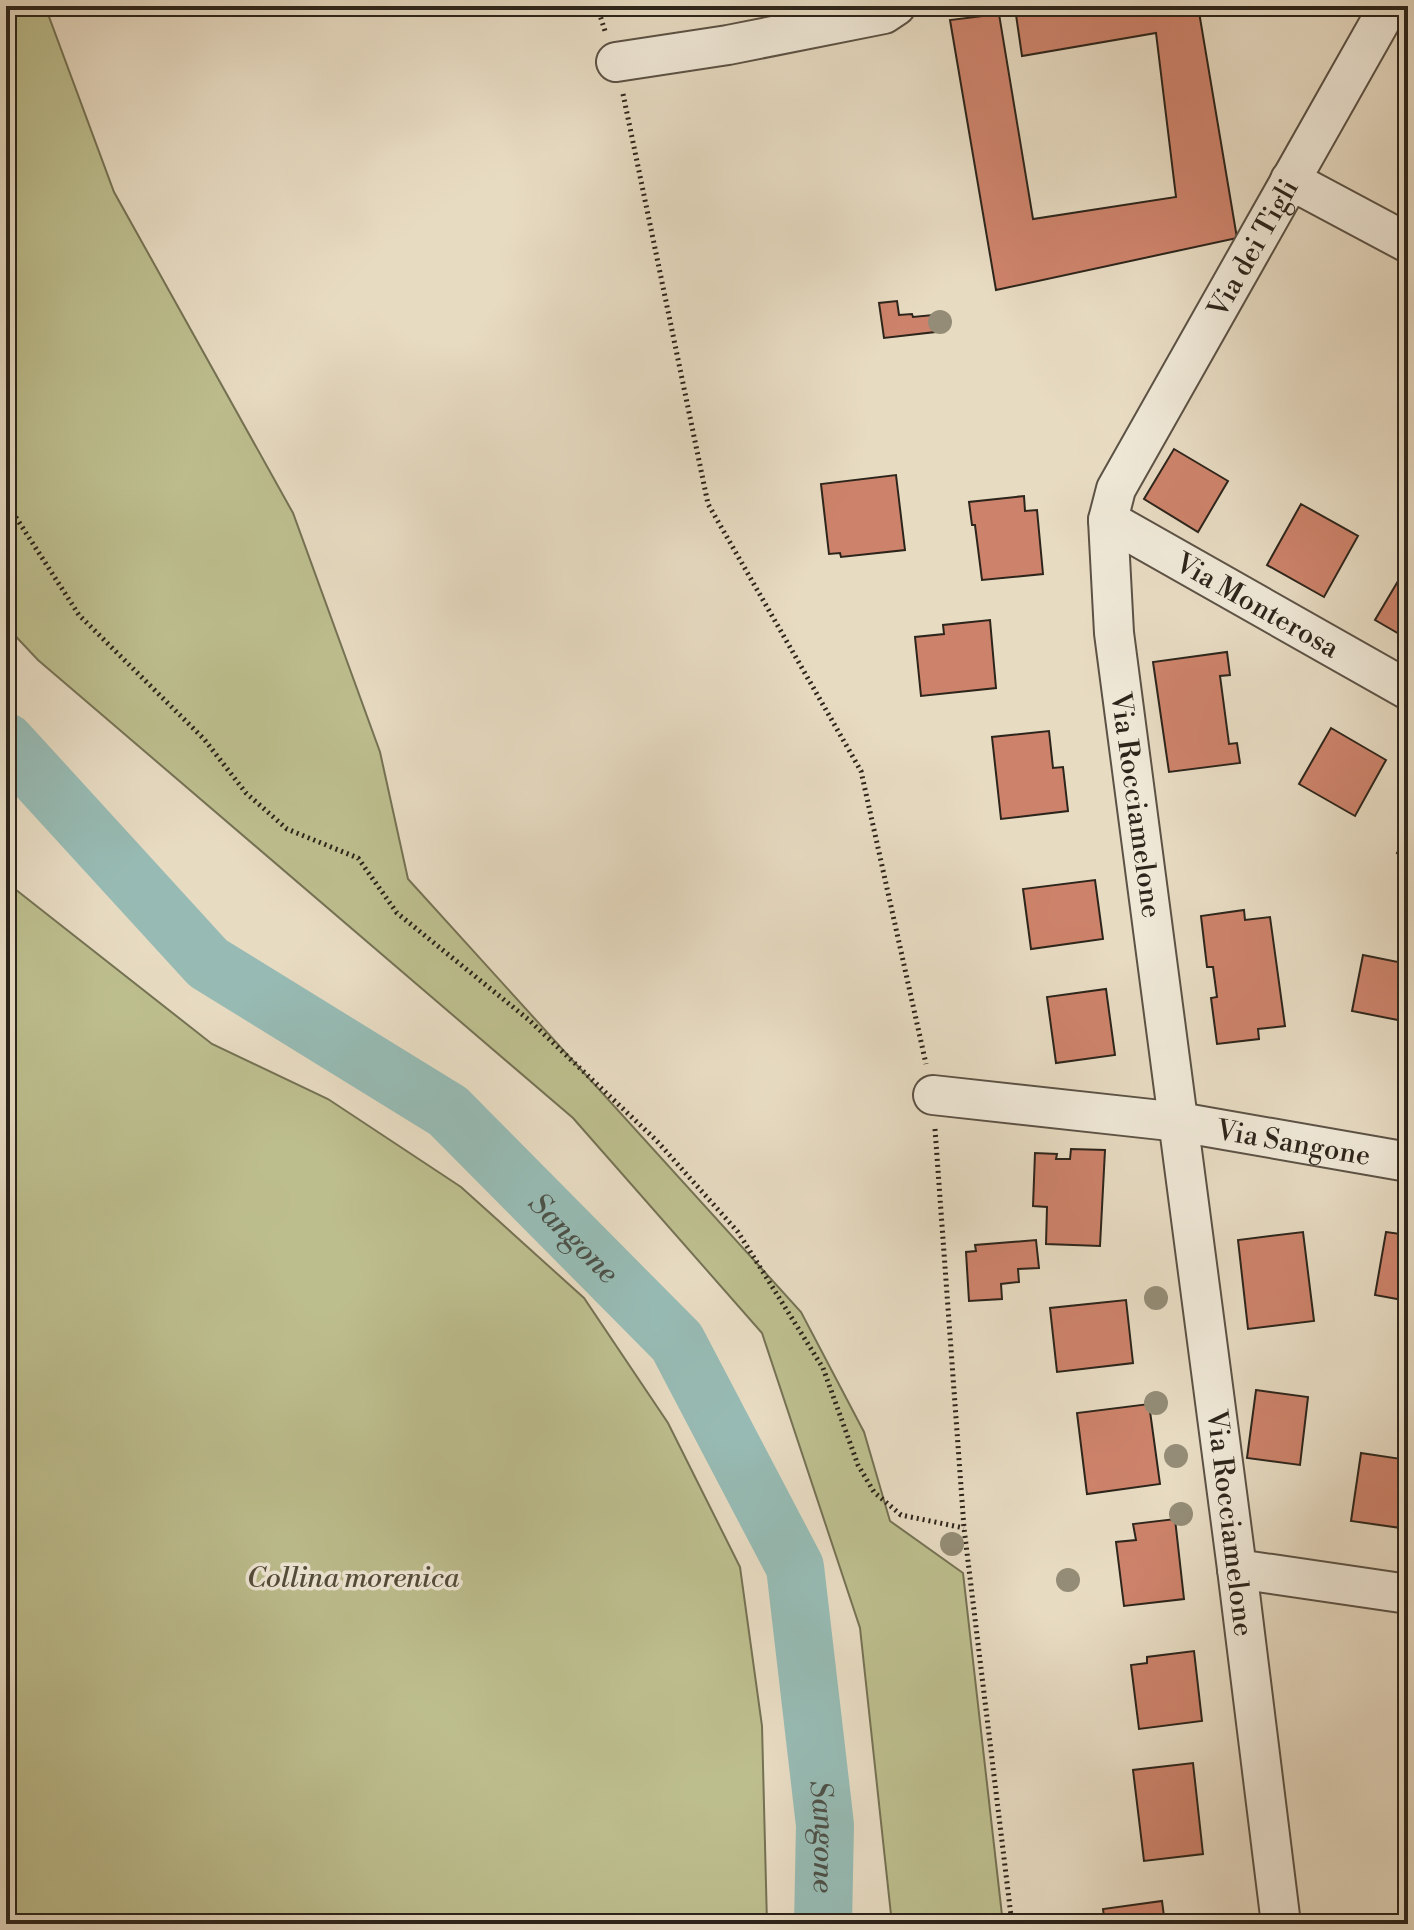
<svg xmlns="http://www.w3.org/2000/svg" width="1414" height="1930" font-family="'Libre Bodoni',serif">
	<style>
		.green { fill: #bdbe8e; stroke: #757254; stroke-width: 2 }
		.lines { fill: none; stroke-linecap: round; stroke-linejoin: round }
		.river { stroke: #97bbb4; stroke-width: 58 }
		.building { fill: #cd836b; stroke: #2d251b; stroke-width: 2 }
		.street-casing { stroke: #5c5245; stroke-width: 42 }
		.path { stroke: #2d251b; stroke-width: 5; stroke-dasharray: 2 4; stroke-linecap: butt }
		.street { stroke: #efe8d7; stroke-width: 38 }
		.tree { fill: #948c76 }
		.labels { text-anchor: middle; stroke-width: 7; stroke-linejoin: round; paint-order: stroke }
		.street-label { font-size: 28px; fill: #2d251b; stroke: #efe8d7 }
		.park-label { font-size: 28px; font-style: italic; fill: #514b38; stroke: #efe8d7 }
		.water-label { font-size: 30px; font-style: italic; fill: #4d5249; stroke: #efe8d7 }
	</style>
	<rect width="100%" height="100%" fill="#e7dbc2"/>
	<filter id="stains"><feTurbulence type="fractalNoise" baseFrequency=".0025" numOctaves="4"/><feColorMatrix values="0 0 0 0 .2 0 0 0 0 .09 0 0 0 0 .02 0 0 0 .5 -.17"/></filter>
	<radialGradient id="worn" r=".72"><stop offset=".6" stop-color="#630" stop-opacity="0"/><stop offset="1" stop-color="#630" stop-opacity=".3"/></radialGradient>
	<g class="green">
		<polygon points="6,6 45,6 114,192 293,513 380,752 408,879 801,1312 864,1432 890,1521 963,1573 1003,1924 892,1924 860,1628 762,1333 573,1118 38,660 6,626"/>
		<polygon points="6,882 212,1044 328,1099 461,1187 584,1298 668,1423 740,1567 762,1726 767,1924 6,1924"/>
	</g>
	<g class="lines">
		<path class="river" id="s1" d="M6,742l202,221 240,148 229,231 118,225 30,258 -2,99"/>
	</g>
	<g class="building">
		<polygon points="1027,6 1198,6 1237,238 996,290 950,20 999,14 1033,219 1176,197 1156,33 1022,56 1015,8"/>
		<polygon points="897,301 899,315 912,314 913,317 933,315 935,332 884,338 879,303"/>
		<polygon points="1174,449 1228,481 1198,532 1144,499"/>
		<polygon points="896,475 905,550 841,557 840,553 829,554 821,484"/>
		<polygon points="1024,496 1025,511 1037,510 1043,574 982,580 975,525 972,525 969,502"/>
		<polygon points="1301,504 1358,536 1324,597 1267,565"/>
		<polygon points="1404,571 1408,574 1408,639 1375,620"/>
		<polygon points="990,620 996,688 921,696 915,637 944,634 943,625"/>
		<polygon points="1227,652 1230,675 1220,676 1229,744 1237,743 1240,763 1169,772 1153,662"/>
		<polygon points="1331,728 1386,760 1355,816 1299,784"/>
		<polygon points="1049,731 1053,768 1063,767 1068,811 1001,819 992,737"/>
		<polygon points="1408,833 1408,859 1397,853"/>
		<polygon points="1095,880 1103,939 1031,949 1023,889"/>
		<polygon points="1244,910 1245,920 1270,917 1285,1026 1258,1029 1259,1039 1217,1044 1211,998 1217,997 1213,967 1207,967 1201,916"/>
		<polygon points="1363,955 1408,964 1408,1022 1352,1011"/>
		<polygon points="1106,989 1115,1055 1056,1063 1047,997"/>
		<polygon points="1071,1149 1105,1150 1100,1246 1046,1244 1047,1207 1033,1206 1035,1153 1057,1154 1056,1159 1070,1159"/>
		<polygon points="1303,1232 1314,1321 1248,1329 1238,1240"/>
		<polygon points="1386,1232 1408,1235 1408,1301 1375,1295"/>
		<polygon points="1036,1240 1039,1268 1018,1269 1019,1282 1001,1284 1002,1299 969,1301 966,1252 976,1251 975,1245"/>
		<polygon points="1126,1300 1133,1363 1057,1372 1050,1308"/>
		<polygon points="1256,1390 1308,1397 1300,1465 1247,1458"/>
		<polygon points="1149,1404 1160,1484 1087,1494 1077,1413"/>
		<polygon points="1361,1453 1408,1460 1408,1529 1351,1521"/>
		<polygon points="1175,1519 1184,1599 1124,1606 1116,1542 1136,1540 1133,1524"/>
		<polygon points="1194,1651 1202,1721 1139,1729 1131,1665 1147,1663 1147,1657"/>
		<polygon points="1193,1763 1203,1854 1144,1861 1133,1770"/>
		<polygon points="1162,1901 1165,1924 1105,1924 1103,1909"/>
	</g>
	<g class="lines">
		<defs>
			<g id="street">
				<polyline points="616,62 728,45 884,14 896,6"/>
				<polyline points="1290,180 1408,243"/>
				<path id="s2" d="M1108,520l300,170"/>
				<path id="s3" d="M933,1095l246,27 229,40"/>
				<polyline points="1237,1569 1408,1594"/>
				<path id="s4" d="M1281,1924l-44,-355 -123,-936 -6,-113 8,-31 273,-483"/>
			</g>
		</defs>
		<use href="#street" class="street-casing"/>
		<g class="path">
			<polyline points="597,6 605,31"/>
			<polyline points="623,94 708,504 861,771 926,1064"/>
			<polyline points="6,502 79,615 204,739 246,793 287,829 358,858 397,913 529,1020 656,1140 738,1232 823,1368 858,1465 874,1492 901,1515 964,1528"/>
			<polyline points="935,1129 964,1528 1012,1924"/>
		</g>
		<use href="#street" class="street"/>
	</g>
	<g class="tree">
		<circle cx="940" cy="322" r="12"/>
		<circle cx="1156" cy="1298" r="12"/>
		<circle cx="1156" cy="1403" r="12"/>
		<circle cx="1176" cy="1456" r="12"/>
		<circle cx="1181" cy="1514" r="12"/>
		<circle cx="952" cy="1544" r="12"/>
		<circle cx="1068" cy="1580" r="12"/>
	</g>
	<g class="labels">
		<g class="street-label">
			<text dy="10" stroke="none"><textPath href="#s4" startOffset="1724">Via dei Tigli</textPath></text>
			<text dy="10" stroke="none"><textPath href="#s2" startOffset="172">Via Monterosa</textPath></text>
			<text transform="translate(1137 805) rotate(82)" y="10">Via Rocciamelone</text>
			<text dy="10" stroke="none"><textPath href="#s3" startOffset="364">Via Sangone</textPath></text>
			<text transform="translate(1231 1523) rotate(83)" y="10">Via Rocciamelone</text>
		</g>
		<g class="park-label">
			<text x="353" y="1587">Collina morenica</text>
		</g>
		<g class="water-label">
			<text dy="10" stroke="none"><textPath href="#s1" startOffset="760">Sangone</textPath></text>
			<text dy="10" stroke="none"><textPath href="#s1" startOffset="1432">Sangone</textPath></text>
		</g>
	</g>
	<rect width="1414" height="1930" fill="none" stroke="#e7dbc2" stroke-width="32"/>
	<rect x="8" y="8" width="1398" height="1914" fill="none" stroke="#2d251b" stroke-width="4"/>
	<rect x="16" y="16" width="1382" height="1898" fill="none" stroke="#2d251b" stroke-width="2"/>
	<rect width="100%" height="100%" filter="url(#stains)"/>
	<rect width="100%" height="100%" fill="url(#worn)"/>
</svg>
